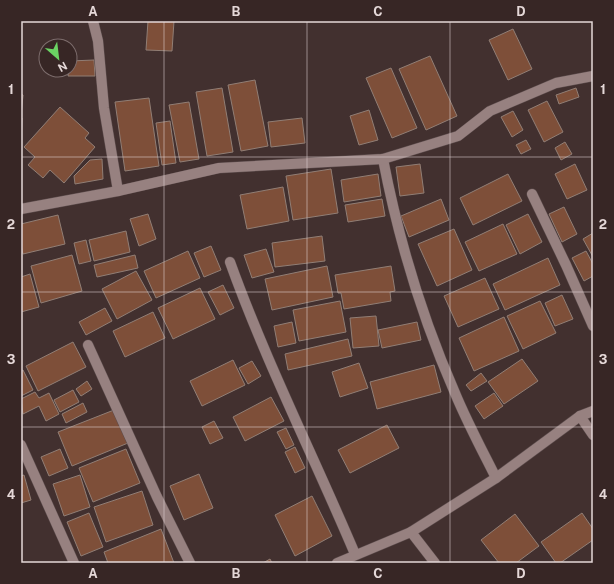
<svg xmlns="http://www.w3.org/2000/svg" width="614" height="584" font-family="'Public Sans',sans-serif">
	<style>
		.building { fill: #7e4f39; stroke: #917e75 }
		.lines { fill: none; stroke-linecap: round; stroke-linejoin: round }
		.minor-casing { stroke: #5d4d4d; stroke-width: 11 }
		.minor { stroke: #978180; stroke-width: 10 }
		.grid { fill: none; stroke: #e5d8d8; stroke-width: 1; stroke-opacity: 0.55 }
		.neatline { fill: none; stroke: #e5d8d8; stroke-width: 1.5 }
		.grid-label { font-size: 13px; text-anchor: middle; font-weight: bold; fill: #e5d8d8 }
	</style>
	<rect width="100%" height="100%" fill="#42302f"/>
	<g class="building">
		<polygon points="148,21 174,21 172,51 146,50"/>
		<polygon points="513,29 532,69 508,80 489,40"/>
		<polygon points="430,56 457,116 426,130 399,69"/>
		<polygon points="94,60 95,76 68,76 70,61"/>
		<polygon points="391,68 417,128 392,138 366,78"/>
		<polygon points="255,80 268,146 241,151 228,85"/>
		<polygon points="222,88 233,152 207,156 196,92"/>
		<polygon points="576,88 579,97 559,104 556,95"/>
		<polygon points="21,94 23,95 21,115"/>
		<polygon points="149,98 159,166 125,171 115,102"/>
		<polygon points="547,101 563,132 544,142 528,110"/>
		<polygon points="189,102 199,159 180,162 169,105"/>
		<polygon points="60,107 89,133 85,138 95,147 64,183 50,170 43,178 28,165 35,157 24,147"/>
		<polygon points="369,110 378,140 359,145 350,116"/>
		<polygon points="513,111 523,130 512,137 501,117"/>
		<polygon points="21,118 22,118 21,143"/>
		<polygon points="302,118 305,143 271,147 268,122"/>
		<polygon points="170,121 176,163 162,165 156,123"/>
		<polygon points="526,140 531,149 521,154 516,145"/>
		<polygon points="565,142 572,154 561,160 555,148"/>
		<polygon points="102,159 103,179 75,184 74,176 90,160"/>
		<polygon points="420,164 424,193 400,196 396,167"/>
		<polygon points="575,164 587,190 567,199 555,174"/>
		<polygon points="331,169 338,213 293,220 286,176"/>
		<polygon points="378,174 381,196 344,202 341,180"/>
		<polygon points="508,174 522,201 473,225 460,198"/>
		<polygon points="283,187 289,221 247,229 240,195"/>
		<polygon points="382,199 385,216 348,222 345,205"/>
		<polygon points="441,199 449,220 409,237 401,216"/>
		<polygon points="564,207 577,234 562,242 549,214"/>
		<polygon points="148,214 156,239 139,246 130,219"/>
		<polygon points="528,214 542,242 520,254 506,225"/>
		<polygon points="58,215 65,244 23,254 21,246 21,224"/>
		<polygon points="503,224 517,254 479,271 465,242"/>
		<polygon points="454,229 472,270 437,286 418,244"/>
		<polygon points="126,231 130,252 94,261 89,240"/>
		<polygon points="593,233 593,257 583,239"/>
		<polygon points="322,236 325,261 275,267 272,243"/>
		<polygon points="86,240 91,261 79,264 74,243"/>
		<polygon points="211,246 221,270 204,277 194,253"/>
		<polygon points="266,249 274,272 252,278 244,255"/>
		<polygon points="188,251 200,278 156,298 144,271"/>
		<polygon points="586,251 593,264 593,276 584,281 572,258"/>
		<polygon points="72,255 82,291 41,303 31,266"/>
		<polygon points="135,255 138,268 97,277 94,265"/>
		<polygon points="548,258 560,285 505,310 493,284"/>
		<polygon points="327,266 333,297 272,310 265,279"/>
		<polygon points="391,266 395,291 390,292 391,301 344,309 341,293 338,293 335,275"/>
		<polygon points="136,271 152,300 117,319 102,289"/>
		<polygon points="30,274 39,307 21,312 21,277"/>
		<polygon points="485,278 499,309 458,327 444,296"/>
		<polygon points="223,285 234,308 220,315 208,292"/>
		<polygon points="200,288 215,319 173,339 158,308"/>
		<polygon points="562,295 573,319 555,326 545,303"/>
		<polygon points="340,301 346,332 299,341 293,310"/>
		<polygon points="540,301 556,333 523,349 507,316"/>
		<polygon points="105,308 112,321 86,335 79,322"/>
		<polygon points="153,312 165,338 125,357 113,331"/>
		<polygon points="376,316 379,346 353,348 350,318"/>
		<polygon points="504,317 519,351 474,371 459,338"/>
		<polygon points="292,322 296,343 278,347 274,326"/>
		<polygon points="417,322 421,340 382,348 378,330"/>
		<polygon points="348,339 352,356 288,370 285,354"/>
		<polygon points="73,342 86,367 38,391 26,366"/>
		<polygon points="522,359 538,381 504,404 488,382"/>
		<polygon points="233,360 245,385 202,406 190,381"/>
		<polygon points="252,361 261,376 248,384 239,368"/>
		<polygon points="359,363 368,388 340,397 332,372"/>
		<polygon points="434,365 441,392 377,409 370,382"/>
		<polygon points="23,370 33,390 21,396 21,371"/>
		<polygon points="481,373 487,381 471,391 466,385"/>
		<polygon points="87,381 92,389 81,396 76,389"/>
		<polygon points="73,390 79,402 60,412 54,400"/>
		<polygon points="35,392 39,398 49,393 59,414 46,421 39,406 23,414 21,399"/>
		<polygon points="494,393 503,406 484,419 475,406"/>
		<polygon points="271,397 284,421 245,441 233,417"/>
		<polygon points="83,403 87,412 66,423 62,414"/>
		<polygon points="114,410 128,443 72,466 58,432"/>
		<polygon points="214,421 223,438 210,444 202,427"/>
		<polygon points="387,425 399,448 350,473 338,450"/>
		<polygon points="286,428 294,445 286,449 277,432"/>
		<polygon points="295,447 305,468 295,473 285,452"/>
		<polygon points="60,449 68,468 49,476 41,457"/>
		<polygon points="126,449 140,483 93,502 79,468"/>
		<polygon points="199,474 213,508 184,520 170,486"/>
		<polygon points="24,475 31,500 21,503 21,476"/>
		<polygon points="80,475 90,507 64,516 53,484"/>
		<polygon points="142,491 153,525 106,542 94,507"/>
		<polygon points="312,496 332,536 295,556 275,515"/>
		<polygon points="89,513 103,547 81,556 67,522"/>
		<polygon points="582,513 593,529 593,540 560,563 556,563 541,542"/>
		<polygon points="515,514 539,546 516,563 499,563 481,540"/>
		<polygon points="161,529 174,563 108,563 104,552"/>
		<polygon points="270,559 272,563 263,563"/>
	</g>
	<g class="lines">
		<defs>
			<g id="minor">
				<polyline points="93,21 98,41 104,108 118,191"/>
				<path d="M383,159c15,78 40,161 72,234 12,29 27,57 41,85"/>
				<polyline points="532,194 566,265 593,326"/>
				<polyline points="21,209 118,191 219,168 383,159 458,136 490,111 556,83 593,76"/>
				<path d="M230,262c36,100 84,195 125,292"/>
				<polyline points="88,345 157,497 190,563"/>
				<polyline points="580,416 593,435"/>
				<polyline points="21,445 74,563"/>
				<polyline points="411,532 435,563"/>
				<polyline points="337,563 411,532 496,478 580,416 593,411"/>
			</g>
		</defs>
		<use href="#minor" class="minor-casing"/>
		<use href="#minor" class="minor"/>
	</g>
	<path class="grid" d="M164,21v542M307,21v542M450,21v542M21,157h572M21,292h572M21,427h572"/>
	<rect width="614" height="584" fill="none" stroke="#372625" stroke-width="44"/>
	<g transform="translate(58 58) rotate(152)"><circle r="19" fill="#372625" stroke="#7d6d6d"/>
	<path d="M0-3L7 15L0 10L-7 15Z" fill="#6bd363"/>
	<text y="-6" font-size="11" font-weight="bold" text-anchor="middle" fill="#e5d8d8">N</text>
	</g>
	<rect x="22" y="22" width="570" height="540" class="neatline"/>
	<g class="grid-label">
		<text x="93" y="16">A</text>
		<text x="236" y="16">B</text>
		<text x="378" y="16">C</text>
		<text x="521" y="16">D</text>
		<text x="11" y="94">1</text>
		<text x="603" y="94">1</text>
		<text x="11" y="229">2</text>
		<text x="603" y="229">2</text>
		<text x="11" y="364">3</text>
		<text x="603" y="364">3</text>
		<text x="11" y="499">4</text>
		<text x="603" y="499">4</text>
		<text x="93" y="578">A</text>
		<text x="236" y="578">B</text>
		<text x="378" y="578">C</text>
		<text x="521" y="578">D</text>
	</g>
</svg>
